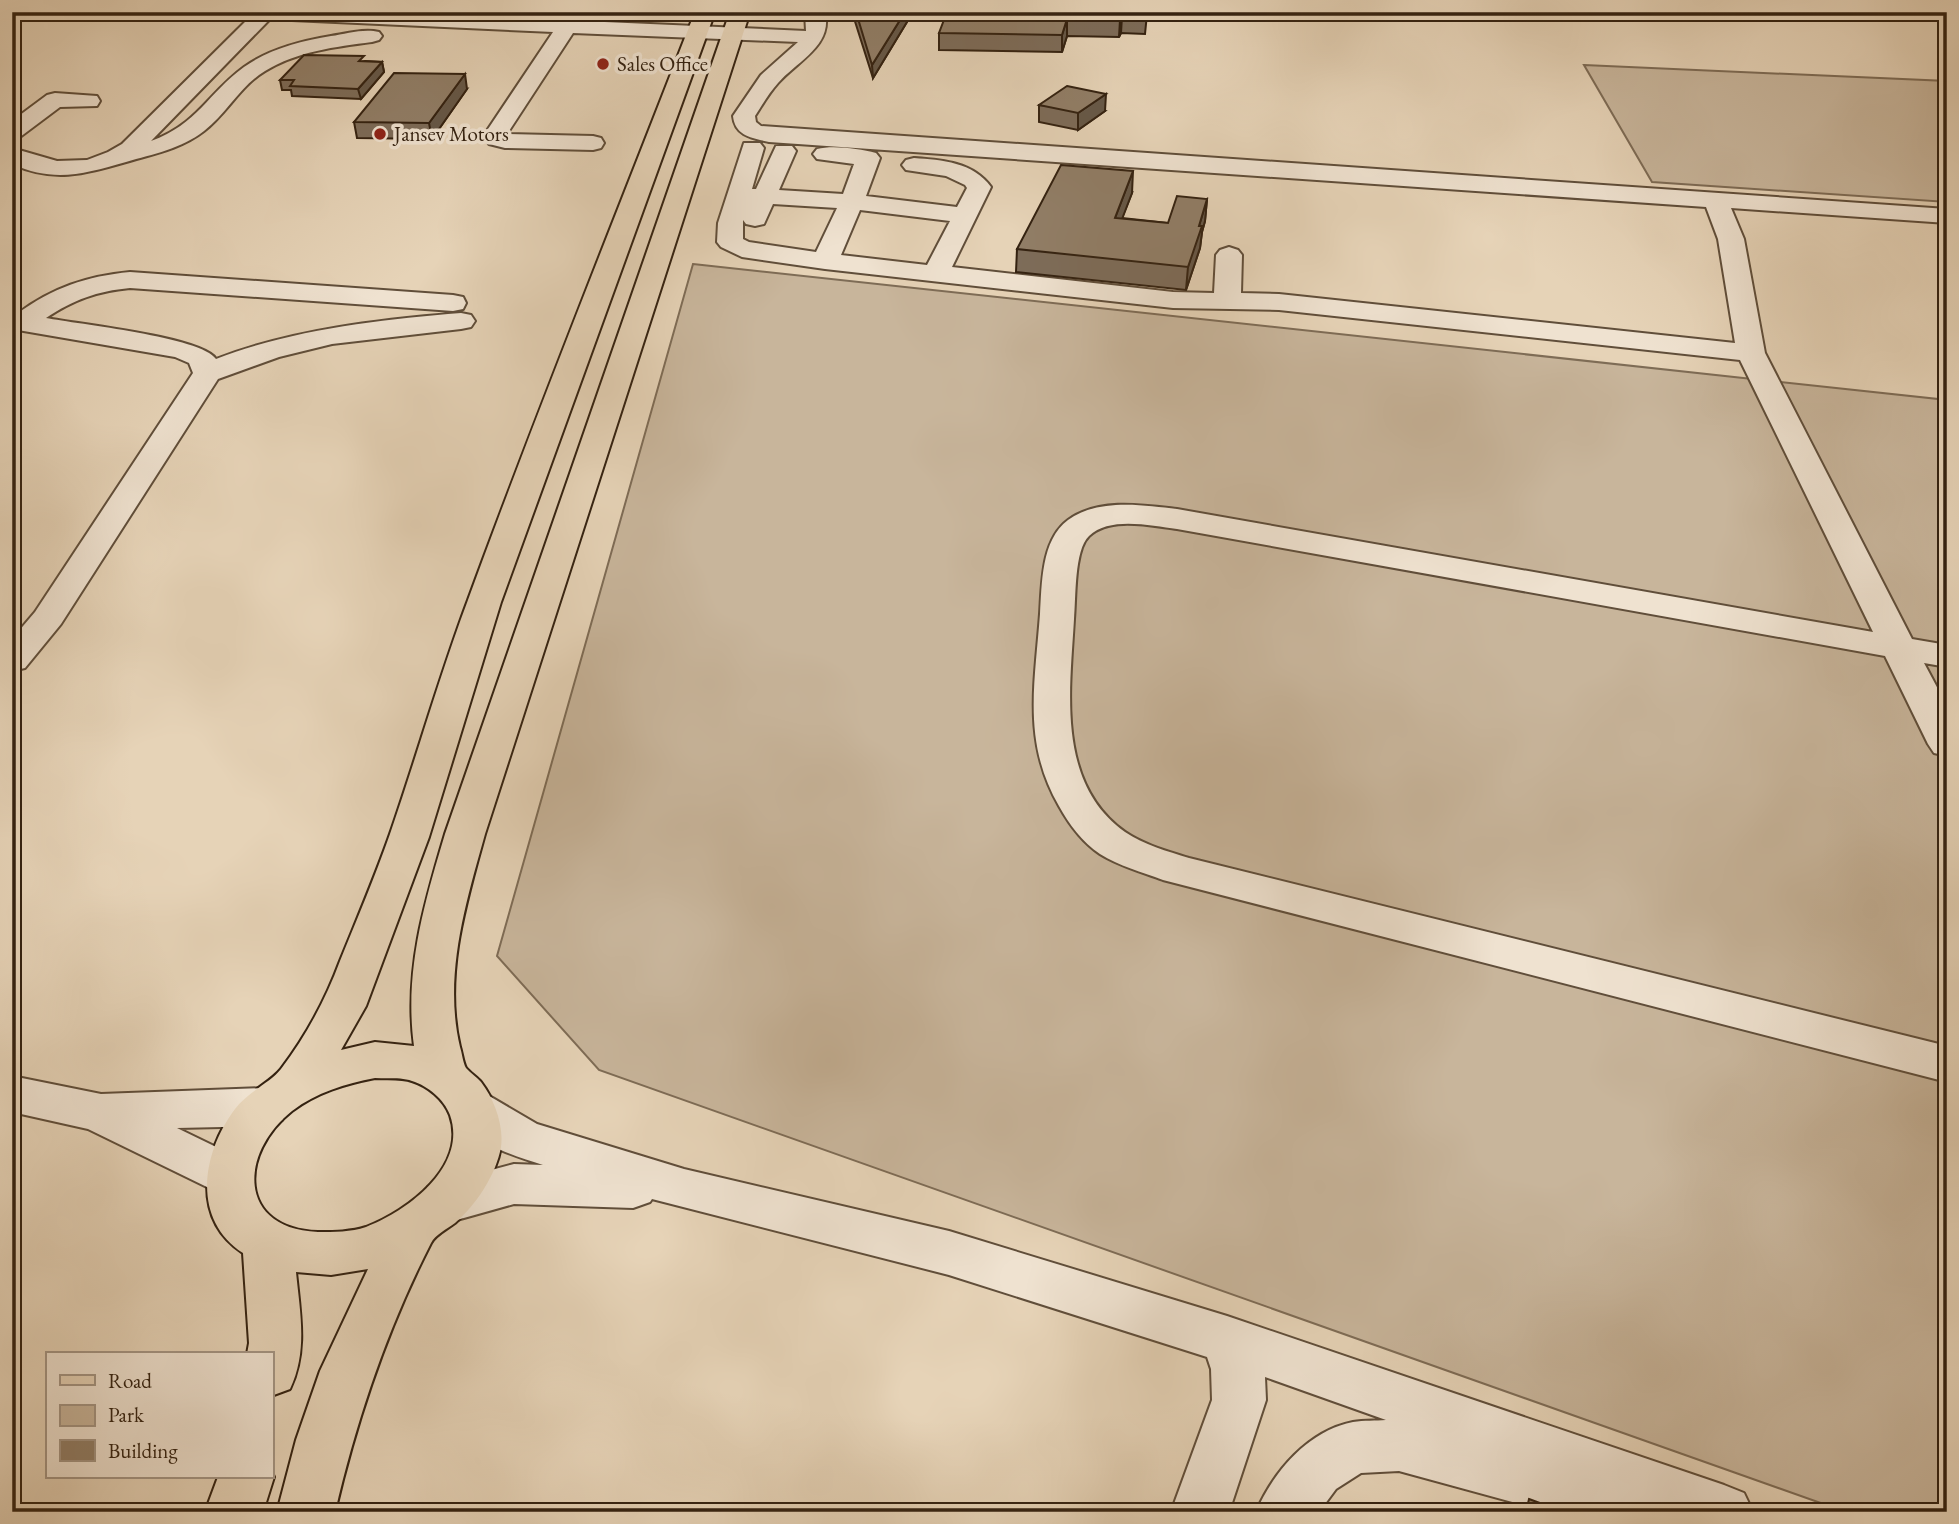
<svg xmlns="http://www.w3.org/2000/svg" width="1959" height="1524" font-family="'EB Garamond',serif">
	<style>
		.green { fill: #c8b59b; stroke: #7e6c56; stroke-width: 2 }
		.lines { fill: none; stroke-linecap: round; stroke-linejoin: round }
		.minor-casing { stroke: #604e3a; stroke-width: 4 }
		.major-casing { stroke: #342211; stroke-width: 4 }
		.minor { fill: #efe2d0; fill-rule: evenodd }
		.major { fill: #e6d3b7; fill-rule: evenodd }
		.wall { fill: #7d6c59; stroke: #342211; stroke-width: 2 }
		.shaded-wall { fill: #665848; stroke: #342211; stroke-width: 2 }
		.building { fill: #917e67; stroke: #342211; stroke-width: 2 }
		.poi-dot { fill: #8f2418; stroke: #efe2d0; stroke-width: 2.5 }
		.labels { text-anchor: middle; stroke-width: 7; stroke-linejoin: round; paint-order: stroke }
		.far-poi-label { font-size: 21px; fill: #342211; stroke: #efe2d0; text-anchor: start }
	</style>
	<rect width="100%" height="100%" fill="#e6d3b7"/>
	<filter id="stains"><feTurbulence type="fractalNoise" baseFrequency=".00286" numOctaves="4"/><feColorMatrix values="0 0 0 0 .2 0 0 0 0 .09 0 0 0 0 .02 0 0 0 .5 -.17"/></filter>
	<radialGradient id="worn" r=".72"><stop offset=".6" stop-color="#630" stop-opacity="0"/><stop offset="1" stop-color="#630" stop-opacity=".3"/></radialGradient>
	<g class="green">
		<polygon points="1584,65 1947,81 1947,202 1652,182"/>
		<polygon points="693,264 1947,400 1947,1512 1846,1512 599,1070 497,956"/>
	</g>
	<g class="lines">
		<defs>
			<g id="minor">
				<path d="M229,12h152l425,19 -1,-19h20c8,34 -28,49 -47,71 -9,10 -16,22 -23,33l1,6 5,4 1186,83v14l-216,-15 13,31 21,114 147,286 35,6v22l-23,-4 23,43v50l-13,-3 -6,-9 -43,-88 -708,-127c-26,-3 -67,-13 -88,7 -15,14 -13,62 -15,83 -4,72 -18,164 51,213 19,13 42,19 64,26l758,188v36l-784,-202c-21,-8 -44,-14 -63,-26 -18,-12 -31,-30 -41,-48 -37,-64 -24,-123 -19,-192 2,-30 1,-74 28,-94 30,-22 75,-15 109,-11l696,123 -133,-272 -461,-50 -106,-2 -348,-39 -83,-12 -21,-10 -4,-5 1,-19 26,-80h16l4,5 -12,41h4l20,-43h16l4,5 -17,39 64,4 11,-30 -37,-5 -4,-5 4,-5c17,-4 42,0 59,4l4,5 -14,38 91,11 10,-19 -2,-3 -19,-9 -40,-6 -4,-5 4,-5 8,-2c28,2 59,4 77,29l-39,80 221,25 41,1 2,-38 4,-5 9,-3 9,3 4,5 -1,38 38,1 456,49 -17,-104 -12,-32 -937,-65c-17,-4 -34,-6 -36,-26l28,-41 37,-33 -225,-9 -66,101 86,2 8,2 3,5 -3,5 -8,2 -88,-2 -16,-4 -5,-9 69,-103 -283,-13 -119,122c47,-17 57,-48 93,-74 25,-18 57,-26 87,-31 15,-2 33,-8 48,-4l3,4 -3,4 -7,2c-37,5 -74,9 -107,29 -25,15 -38,42 -61,60 -23,18 -51,23 -78,31 -42,12 -72,21 -114,2v-16l45,13 30,-1 21,-8 14,-8 127,-126 -17,-2zM773,204l64,4 -21,44 -67,-10 -6,-3v-19l3,4 9,2 9,-2zM860,210l90,11 -23,44 -86,-10z"/>
				<polygon points="55,93 97,96 100,101 97,106 60,107 20,137 12,139 12,121 47,95"/>
				<path d="M130,272l323,23 10,2 3,6 -3,6 -10,2 -323,-23c-33,3 -57,12 -84,30 31,6 156,19 170,41 78,-30 162,-39 245,-46l10,2 4,6 -4,6 -10,2 -129,15 -53,13 -61,22 -157,245 -36,44 -13,3v-32l23,-27 158,-239 -4,-10 -14,-6 -163,-28v-16l5,1c35,-26 70,-38 113,-42z"/>
				<polygon points="12,1076 101,1094 265,1088 282,1094 289,1107 282,1120 265,1126 177,1128 245,1161 252,1175 245,1189 228,1195 211,1189 88,1129 12,1112"/>
				<path d="M474,1091l17,6 46,27 147,45 265,62 278,85 497,169 20,8 9,19h-204l-150,-41 -38,2 -25,16 -17,23h-63c18,-41 52,-81 97,-90 11,-2 23,-1 33,-2l-121,-43 1,23 -37,112h-58l41,-112 -1,-31 -4,-12 -258,-82 -297,-76 -2,3 -17,6 -119,-4 -68,19 -18,-6 -7,-15 7,-15 86,-23 29,1c-32,-10 -76,-24 -93,-55l7,-13z"/>
			</g>
			<g id="major">
				<path d="M695,12h20l-214,590 -72,235 -63,169 -25,44 34,-8 39,4c-10,-74 10,-142 31,-212l285,-822h20l-265,822c-19,68 -42,142 -25,213 2,6 3,16 6,21 4,5 11,9 15,14 13,17 23,43 20,65 -5,28 -25,58 -46,76 -8,6 -20,12 -24,20 -44,86 -74,175 -96,269h-58l19,-72 24,-69 48,-102 -37,6 -35,-3c4,41 12,79 -6,117l-19,7v-42h-24l2,-11 -6,-90c-52,-34 -41,-100 -8,-144 13,-17 36,-27 46,-40 25,-33 45,-70 59,-108 17,-42 35,-84 50,-127 27,-78 49,-157 78,-234 72,-197 151,-392 227,-588zM375,1078c12,1 26,-1 37,3 16,5 32,18 38,34 18,51 -42,96 -84,112 -15,5 -32,5 -48,5 -81,-3 -79,-79 -26,-121 25,-19 53,-27 83,-33z"/>
				<polygon points="271,1470 274,1477 263,1512 205,1512 218,1477 271,1477"/>
			</g>
		</defs>
		<use href="#minor" class="minor-casing"/>
		<use href="#major" class="major-casing"/>
		<use href="#minor" class="minor"/>
		<use href="#major" class="major"/>
	</g>
	<g class="wall">
		<polygon points="852,12 913,12 873,78"/>
		<polygon points="1066,12 1173,12 1172,14 1147,14 1145,34 1121,33 1119,37 1067,36 1062,52 939,50 939,33 1066,15"/>
		<polygon points="365,61 382,62 384,72 361,99 292,96 291,90 282,90 280,80"/>
		<polygon points="467,89 432,139 357,138 354,122"/>
		<polygon points="1039,105 1105,111 1078,130 1039,122"/>
		<polygon points="1132,193 1122,218 1168,223 1207,199 1205,221 1202,232 1200,248 1186,290 1016,272 1017,249"/>
	</g>
	<g class="shaded-wall">
		<polygon points="905,12 913,12 873,78 872,65"/>
		<polygon points="1122,16 1121,33 1119,37 1120,20"/>
		<polygon points="1067,19 1067,36 1062,52 1062,35"/>
		<polygon points="382,62 384,72 361,99 358,89"/>
		<polygon points="465,74 467,89 432,139 429,123"/>
		<polygon points="1106,94 1105,111 1078,130 1078,113"/>
		<polygon points="1133,171 1132,193 1114,240 1115,218"/>
		<polygon points="1207,199 1205,221 1202,232 1200,248 1186,290 1188,267 1199,226"/>
	</g>
	<g class="building">
		<polygon points="856,12 905,12 872,65"/>
		<polygon points="947,12 1061,12 1066,15 1066,12 1146,12 1146,17 1122,16 1120,20 1067,19 1062,35 939,33"/>
		<polygon points="304,55 364,56 359,61 382,62 358,89 290,86 294,80 280,80"/>
		<polygon points="394,73 465,74 429,123 354,122"/>
		<polygon points="1067,86 1106,94 1078,113 1039,105"/>
		<polygon points="1061,165 1133,171 1115,218 1168,223 1177,196 1207,199 1199,226 1202,226 1188,267 1017,249"/>
		<polygon points="1529,1499 1564,1512 1526,1512"/>
	</g>
	<g class="poi-dot">
		<circle cx="603" cy="64" r="7"/>
		<circle cx="380" cy="134" r="7"/>
	</g>
	<g class="labels">
		<g class="far-poi-label">
			<text x="617" y="71">Sales Office</text>
			<text x="394" y="141">Jansev Motors</text>
		</g>
	</g>
	<rect width="1959" height="1524" fill="none" stroke="#e6d3b7" stroke-width="42"/>
	<rect x="14" y="14" width="1931" height="1496" fill="none" stroke="#342211" stroke-width="3.5"/>
	<rect x="21" y="21" width="1917" height="1482" fill="none" stroke="#342211" stroke-width="2"/>
	<rect x="46" y="1352" width="228" height="126" fill="#efe2d0" stroke="#a49584" stroke-width="2"/>
	<rect x="60" y="1375" width="35" height="10" fill="#e6d3b7" stroke="#a49584" stroke-width="2"/>
	<text x="108" y="1388" font-size="21" fill="#342211">Road</text>
	<rect x="60" y="1405" width="35" height="21" fill="#c8b59b" stroke="#a49584" stroke-width="2"/>
	<text x="108" y="1422" font-size="21" fill="#342211">Park</text>
	<rect x="60" y="1440" width="35" height="21" fill="#917e67" stroke="#a49584" stroke-width="2"/>
	<text x="108" y="1458" font-size="21" fill="#342211">Building</text>
	<rect width="100%" height="100%" filter="url(#stains)"/>
	<rect width="100%" height="100%" fill="url(#worn)"/>
</svg>
